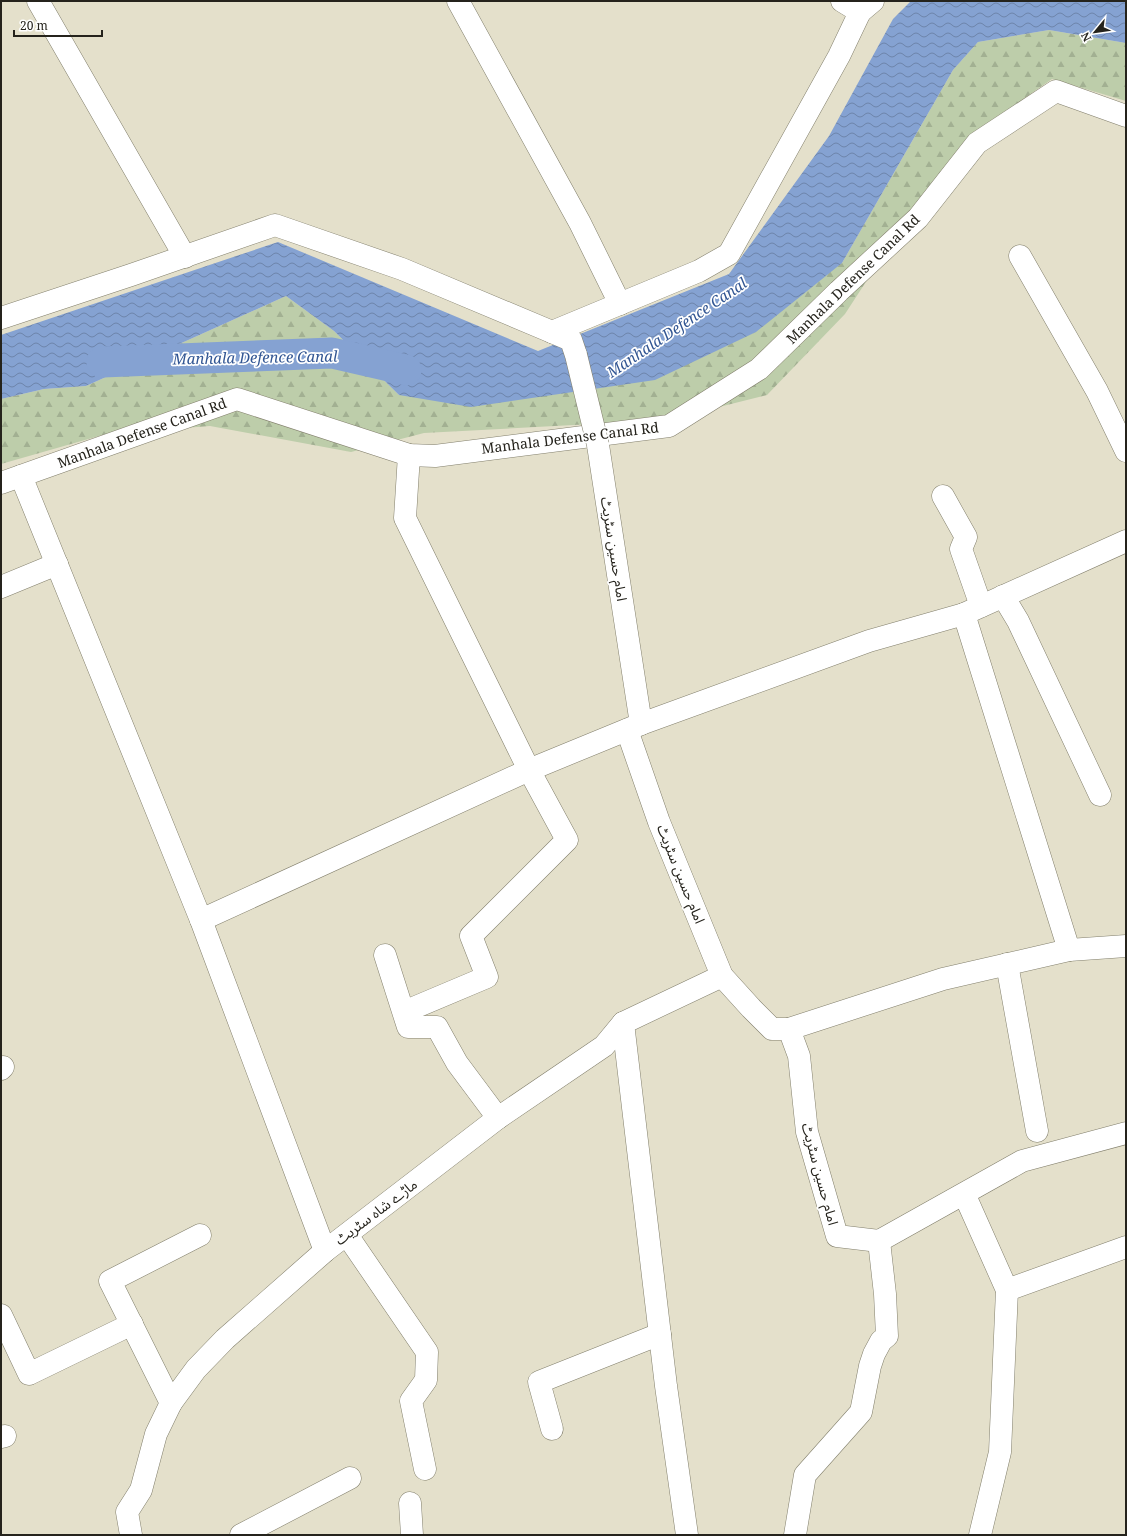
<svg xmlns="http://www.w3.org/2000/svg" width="1127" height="1536" font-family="'Noto Serif','Noto Sans Arabic',serif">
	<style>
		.forest { fill: url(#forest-firs) }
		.water { fill: url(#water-waves) }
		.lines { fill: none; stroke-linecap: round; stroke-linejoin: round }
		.canal { stroke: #85a2d2; stroke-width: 31 }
		.minor-casing { stroke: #827f6c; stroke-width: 23 }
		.minor { stroke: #fff; stroke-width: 22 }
		.minor-bridge-casing { stroke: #827f6c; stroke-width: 23; stroke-linecap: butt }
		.minor-bridge { stroke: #fff; stroke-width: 22 }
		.labels { text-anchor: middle; stroke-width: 3.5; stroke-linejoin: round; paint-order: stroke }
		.street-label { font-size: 14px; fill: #25231c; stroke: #fff }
		.water-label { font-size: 15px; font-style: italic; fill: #325693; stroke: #fff }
	</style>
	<defs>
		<pattern id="forest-firs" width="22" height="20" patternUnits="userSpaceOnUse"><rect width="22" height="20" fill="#bdcdaa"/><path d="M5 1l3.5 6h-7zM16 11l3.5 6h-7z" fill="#a2b092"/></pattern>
		<pattern id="water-waves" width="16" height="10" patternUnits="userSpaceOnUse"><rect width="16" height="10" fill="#85a2d2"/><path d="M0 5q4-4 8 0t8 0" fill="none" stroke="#6d84aa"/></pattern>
	</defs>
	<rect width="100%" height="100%" fill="#e4e0cb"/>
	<polygon class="forest" points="1049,30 1126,43 1126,101 1052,79 970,136 912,211 845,314 767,395 667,420 424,433 351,452 210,426 106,434 1,464 1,399 44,389 86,386 286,296 334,331 399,395 842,263 953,70 978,42"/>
	<polygon class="water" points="911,1 1126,1 1126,43 1049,30 978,42 953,70 842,263 756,332 655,380 471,407 399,395 334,331 286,296 86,386 44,389 1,399 1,335 278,242 538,351 729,274 829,136 893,19"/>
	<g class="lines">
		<polyline class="canal" points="102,362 332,353 406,370"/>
		<defs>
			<g id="minor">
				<polyline points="38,1 185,257"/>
				<polyline points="458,1 580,223 620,304"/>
				<polyline points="842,1 860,12 873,1"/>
				<polyline points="1020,256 1097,391 1126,451"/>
				<polyline points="1,318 131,275 275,225 402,269 571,340 576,355"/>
				<polyline points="552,332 699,271 729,254 839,56 860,12"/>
				<polyline points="598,445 641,724"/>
				<polyline points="21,476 201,920 325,1251"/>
				<polyline points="1,483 237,399 409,455 435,456 669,426 759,369 839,291 918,218 977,143 1056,91 1126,116"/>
				<polyline points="943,496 966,537 961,549 981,606"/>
				<polyline points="1,587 57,564"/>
				<polyline points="1003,596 1018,621 1100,795"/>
				<polyline points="964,614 1069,950"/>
				<polyline points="627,730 659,822 722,976 751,1008 772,1029 789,1029 799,1056 807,1132 837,1236 879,1241 885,1294 887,1336 881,1341 874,1354 870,1366 861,1412 805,1475 795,1535"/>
				<polyline points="201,920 529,770 641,724 869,641 964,614 1126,541"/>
				<polyline points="385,955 408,1027 437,1027 457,1063 498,1118"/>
				<polyline points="1007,964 1037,1131"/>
				<polyline points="404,1012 487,977 471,936 567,840 529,770 405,518 409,455"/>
				<polyline points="623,1023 666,1386 687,1535"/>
				<polyline points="789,1029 943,979 1069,950 1126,946"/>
				<polyline points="1,1069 3,1067"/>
				<polyline points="966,1198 1007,1290 1000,1452 980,1535"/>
				<polyline points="347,1235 427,1352 426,1380 411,1401 425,1469"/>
				<polyline points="879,1241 1022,1161 1126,1133"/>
				<polyline points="1007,1290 1126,1247"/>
				<polyline points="1,1315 29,1374 132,1324"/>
				<polyline points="171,1403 110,1281 200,1235"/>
				<polyline points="552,1429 539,1382 660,1334"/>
				<polyline points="1,1437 5,1436"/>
				<polyline points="410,1503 412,1535"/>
				<polyline points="131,1535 127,1512 141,1490 156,1434 171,1403 196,1369 225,1339 325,1251 498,1118 604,1046 623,1023 722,976"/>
				<polyline points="241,1535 350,1478"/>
			</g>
		</defs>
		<use href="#minor" class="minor-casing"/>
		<use href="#minor" class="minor"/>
		<defs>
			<polyline id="minor-bridge" points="576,355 598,445"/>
		</defs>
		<use href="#minor-bridge" class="minor-bridge-casing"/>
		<use href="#minor-bridge" class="minor-bridge"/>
	</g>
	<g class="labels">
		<g class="street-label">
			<text transform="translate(853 279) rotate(-44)" y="5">Manhala Defense Canal Rd</text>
			<text transform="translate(142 433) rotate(-20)" y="5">Manhala Defense Canal Rd</text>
			<text transform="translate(570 438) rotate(-7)" y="5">Manhala Defense Canal Rd</text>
			<text transform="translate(614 549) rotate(81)" y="5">امام حسین سٹریٹ</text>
			<text transform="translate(681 874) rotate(68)" y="5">امام حسین سٹریٹ</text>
			<text transform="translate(820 1174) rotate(75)" y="5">امام حسین سٹریٹ</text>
			<text transform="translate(376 1212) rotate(-37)" y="5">ماڑے شاہ سٹریٹ</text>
		</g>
		<g class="water-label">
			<text transform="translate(677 328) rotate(-34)" y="5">Manhala Defence Canal</text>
			<text transform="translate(255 358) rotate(-1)" y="5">Manhala Defence Canal</text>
		</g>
	</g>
	<rect width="1127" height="1536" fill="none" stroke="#25231c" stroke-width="4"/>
	<g transform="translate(1095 32) rotate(241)" stroke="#ffffff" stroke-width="3" paint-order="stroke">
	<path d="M0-3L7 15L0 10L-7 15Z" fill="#25231c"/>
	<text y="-6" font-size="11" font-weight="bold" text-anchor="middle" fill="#25231c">N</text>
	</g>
	<path d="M14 30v6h88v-6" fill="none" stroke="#25231c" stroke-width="2"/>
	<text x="20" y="30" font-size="12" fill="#25231c" stroke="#ffffff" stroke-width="3" paint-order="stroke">20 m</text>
</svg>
